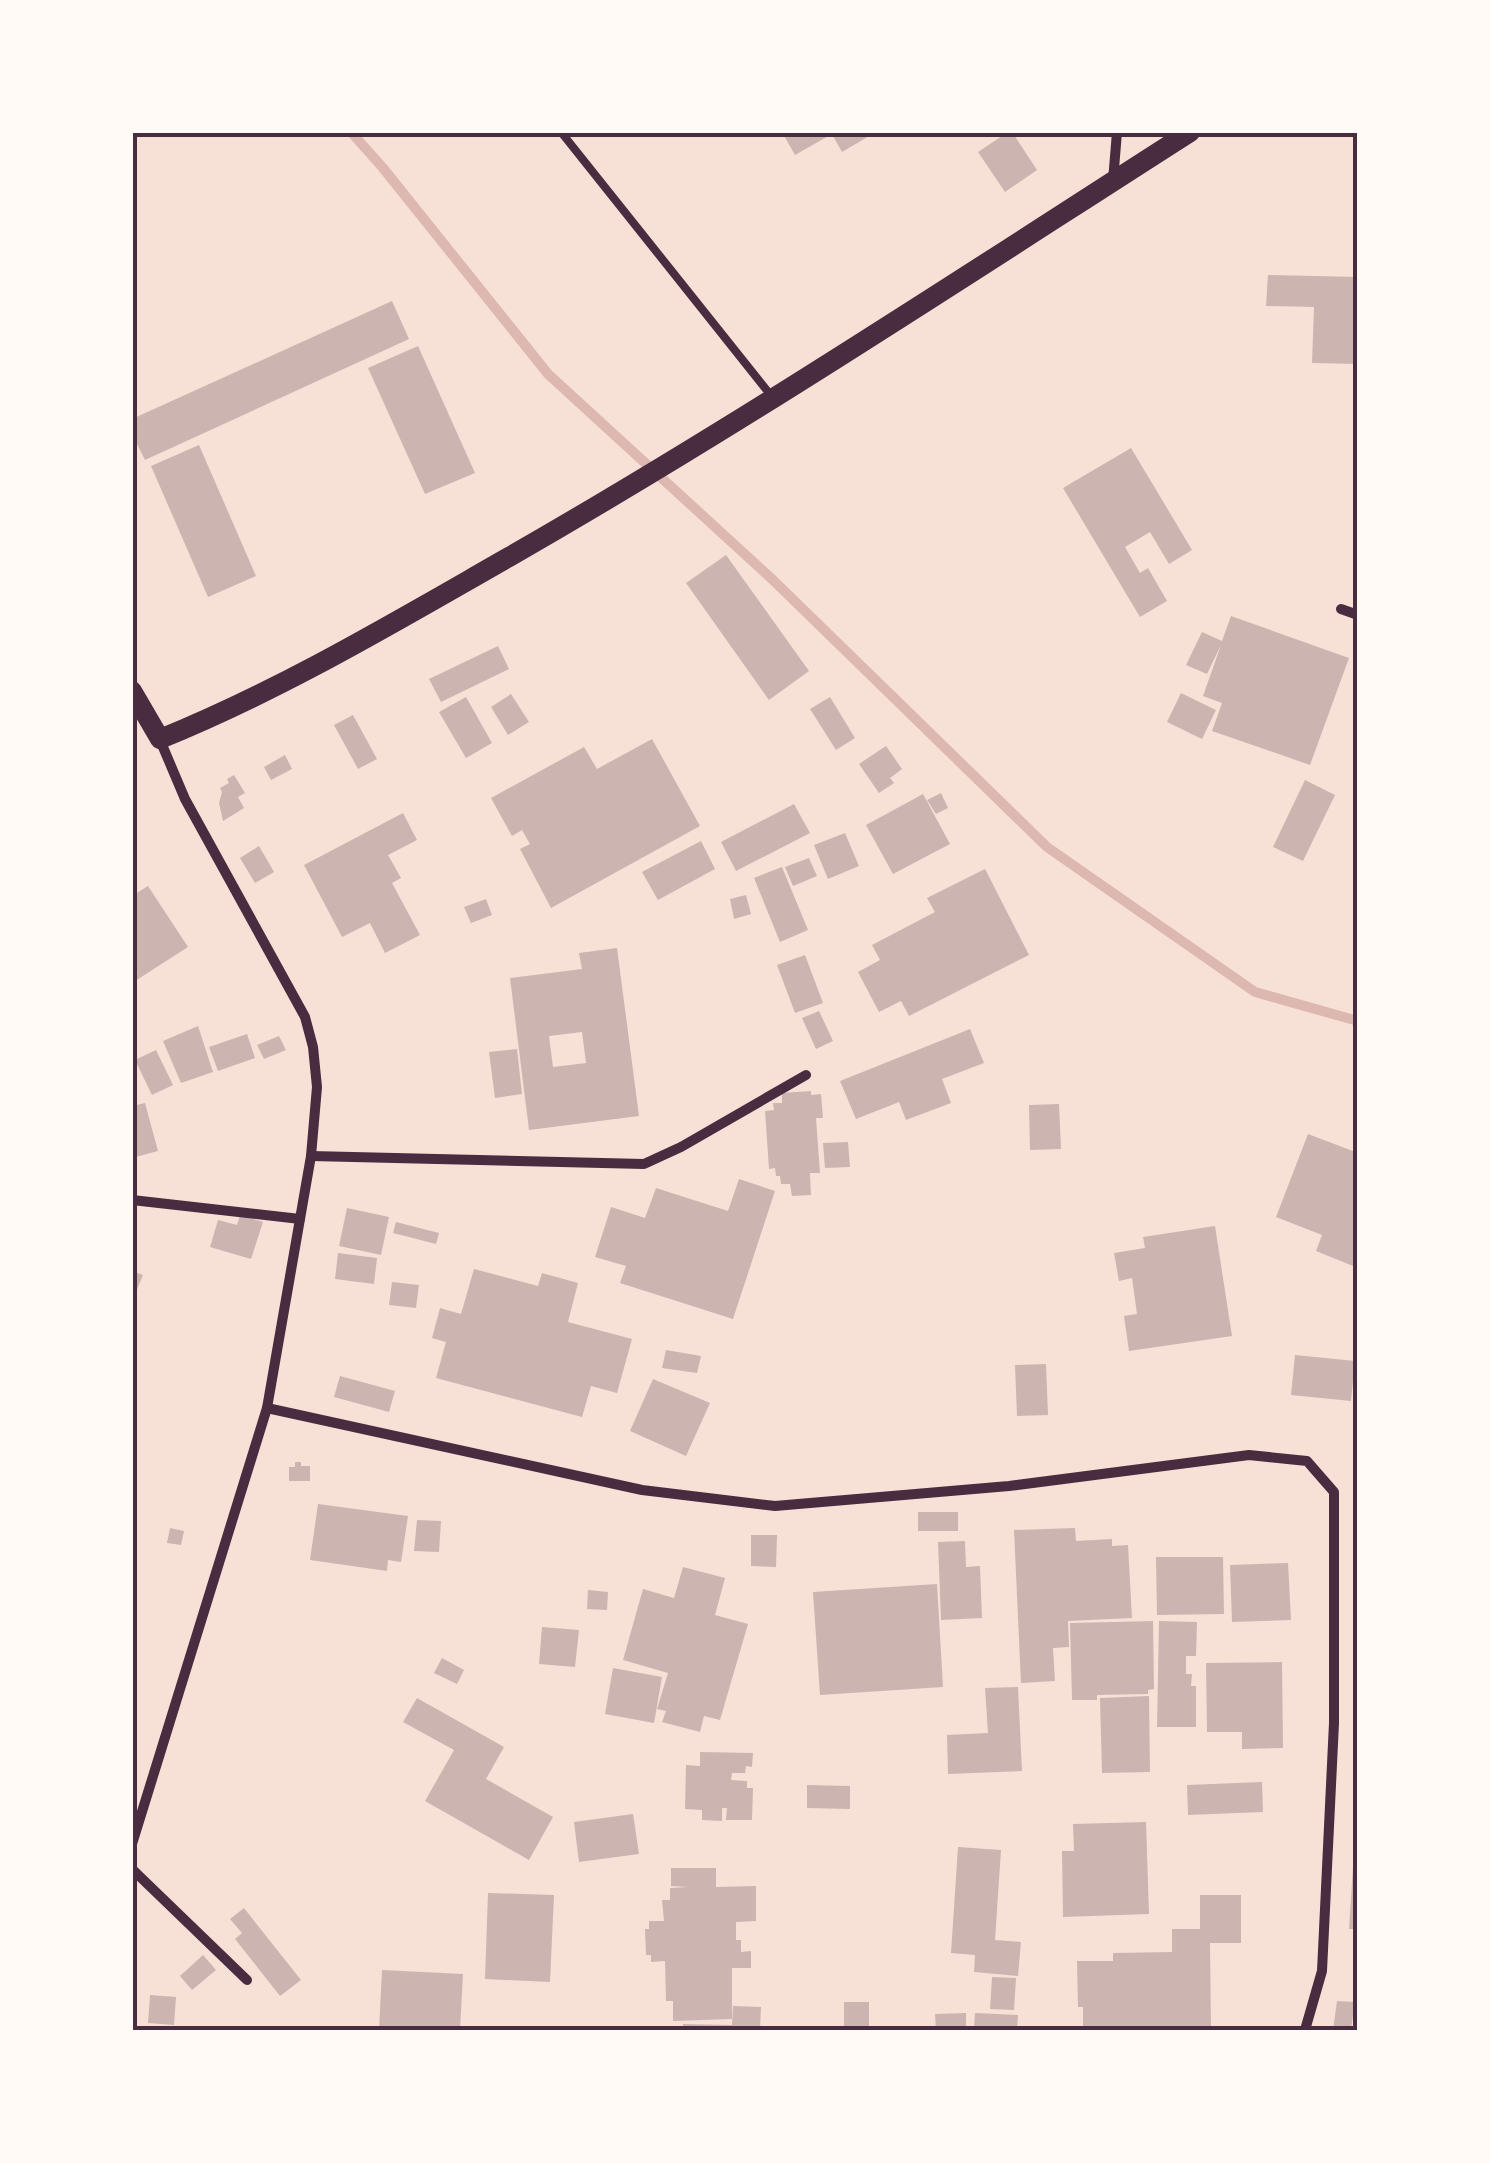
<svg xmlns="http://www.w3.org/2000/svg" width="1490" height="2163" font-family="'IBM Plex Sans',sans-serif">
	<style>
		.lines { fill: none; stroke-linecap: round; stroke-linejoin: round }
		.stream { stroke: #dcb8b0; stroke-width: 10 }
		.building { fill: #ccb4b1; fill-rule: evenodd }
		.service { stroke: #4a2c40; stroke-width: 8 }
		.minor { stroke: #4a2c40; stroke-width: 10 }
		.secondary { stroke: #4a2c40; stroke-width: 20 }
		.neatline { fill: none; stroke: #4a2c40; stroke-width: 4 }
	</style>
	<rect width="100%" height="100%" fill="#f7e1d7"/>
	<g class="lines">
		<polyline class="stream" points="351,132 383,168 548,374 773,580 1047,847 1255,992 1358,1021"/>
	</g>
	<g class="building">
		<polygon points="782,132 876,132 842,152 832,134 795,155"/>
		<polygon points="1008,132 1012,132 1037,170 1005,192 978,152"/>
		<polygon points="1268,275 1358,277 1358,364 1312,363 1314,307 1266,306"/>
		<polygon points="392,301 409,339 145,460 132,434 132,419"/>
		<polygon points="418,346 475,473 425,494 368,368"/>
		<polygon points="199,445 256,576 208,597 151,466"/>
		<polygon points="1131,448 1192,550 1169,564 1150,532 1125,547 1140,573 1148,568 1167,601 1140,617 1063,488"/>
		<polygon points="726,555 809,671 769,700 686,583"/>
		<polygon points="1231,616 1349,658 1310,765 1212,731 1222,703 1203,696 1221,645 1207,674 1186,665 1202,632 1222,641"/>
		<polygon points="498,646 509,669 441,702 429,679"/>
		<polygon points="1181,693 1216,710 1202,739 1167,722"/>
		<polygon points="511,694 529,722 508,735 491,707"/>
		<polygon points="466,697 492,743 466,758 439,712"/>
		<polygon points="830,697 855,738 836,750 810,709"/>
		<polygon points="353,715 377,759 358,769 334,725"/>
		<polygon points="652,739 700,826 551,908 520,849 530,844 522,830 512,836 491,798 584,747 597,769"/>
		<polygon points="886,746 902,769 890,778 894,783 879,793 859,764"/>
		<polygon points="285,755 292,769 271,780 264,767"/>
		<polygon points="234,775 245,793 238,797 244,808 223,821 219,803 222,792 220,788 229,783 227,779"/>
		<polygon points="1305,780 1335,795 1303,861 1273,847"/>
		<polygon points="941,793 948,808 936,814 927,800"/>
		<polygon points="923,794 950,844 893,874 866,825"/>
		<polygon points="794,804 810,833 736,871 721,842"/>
		<polygon points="403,813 417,840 388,855 401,878 392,883 420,935 385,953 370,923 342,937 304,865"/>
		<polygon points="845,833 859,866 828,879 814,845"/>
		<polygon points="701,841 715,869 658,900 642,872"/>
		<polygon points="259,846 274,872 255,883 240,858"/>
		<polygon points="809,858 817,876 793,886 785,867"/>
		<polygon points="782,867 808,930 780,942 754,878"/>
		<polygon points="985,869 1029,955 909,1016 901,1001 879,1012 858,972 880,960 872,945 935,912 927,898"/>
		<polygon points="148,886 188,947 132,983 132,896"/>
		<polygon points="746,895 751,914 734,919 730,899"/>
		<polygon points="486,899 492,915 471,923 464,907"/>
		<path d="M617,948l22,168 -110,14 -19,-152 72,-9 -3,-16zM582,1032l4,31 -33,4 -4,-31z"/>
		<polygon points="805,955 823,1003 795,1013 777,965"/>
		<polygon points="819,1011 833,1041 816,1049 802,1018"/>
		<polygon points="198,1026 213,1072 181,1083 163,1041"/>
		<polygon points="970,1029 984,1063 942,1079 951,1103 906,1120 899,1102 856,1119 840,1081"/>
		<polygon points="247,1034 255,1058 218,1071 209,1047"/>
		<polygon points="279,1036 286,1050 264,1059 257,1045"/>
		<polygon points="517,1049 522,1094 495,1098 489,1052"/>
		<polygon points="156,1050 173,1085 152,1095 135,1060"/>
		<polygon points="811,1091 811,1095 821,1094 823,1118 816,1118 820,1173 810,1173 811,1195 792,1196 790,1184 781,1184 780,1176 776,1176 775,1168 769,1169 765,1111 774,1110 773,1103 782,1103 782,1093"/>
		<polygon points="145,1103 158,1151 132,1158 132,1106"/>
		<polygon points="1059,1104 1061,1149 1030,1150 1029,1105"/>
		<polygon points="1308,1134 1358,1153 1358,1254 1353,1266 1316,1251 1322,1235 1276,1217"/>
		<polygon points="848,1142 850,1167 825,1168 823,1143"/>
		<polygon points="739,1179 775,1191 733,1319 620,1283 626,1266 595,1257 611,1207 645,1218 656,1188 728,1211"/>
		<polygon points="347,1208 389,1217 381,1255 339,1246"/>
		<polygon points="240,1215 263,1222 251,1259 210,1247 218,1220 237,1225"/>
		<polygon points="396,1222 439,1233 436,1244 393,1233"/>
		<polygon points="1215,1226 1232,1336 1129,1351 1124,1316 1137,1314 1132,1278 1119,1281 1114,1253 1145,1248 1143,1237"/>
		<polygon points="338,1253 377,1258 374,1284 335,1279"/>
		<polygon points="474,1269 538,1286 542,1273 578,1283 568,1322 632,1339 617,1393 591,1386 582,1417 436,1378 446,1342 432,1338 440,1308 461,1314"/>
		<polygon points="132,1271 143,1275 133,1299 132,1299"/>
		<polygon points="392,1282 419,1285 416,1308 389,1305"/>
		<polygon points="666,1350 701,1356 697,1373 662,1368"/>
		<polygon points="1295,1355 1355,1361 1351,1401 1291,1395"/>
		<polygon points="1046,1364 1048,1415 1017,1416 1015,1365"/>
		<polygon points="340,1376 395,1391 389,1412 334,1397"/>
		<polygon points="653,1379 710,1403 686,1456 630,1431"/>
		<polygon points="295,1462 301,1462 301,1466 310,1466 310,1481 289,1481 289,1467 295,1467"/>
		<polygon points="318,1504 408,1516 401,1562 388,1560 387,1571 310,1560"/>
		<rect x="918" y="1512" width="40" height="19"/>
		<polygon points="417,1520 441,1521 439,1552 414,1551"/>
		<polygon points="170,1528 184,1531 181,1545 167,1543"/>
		<polygon points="1075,1528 1076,1541 1112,1539 1112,1546 1128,1545 1132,1618 1068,1621 1069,1647 1053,1648 1055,1681 1021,1683 1014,1530"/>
		<polygon points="751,1535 777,1535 776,1567 751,1566"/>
		<polygon points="965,1541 966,1567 980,1566 982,1618 941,1620 938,1542"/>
		<polygon points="1156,1557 1223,1557 1224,1614 1157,1615"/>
		<polygon points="1288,1563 1291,1620 1232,1622 1230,1565"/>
		<polygon points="683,1567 725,1578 715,1615 748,1624 720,1720 704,1716 700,1732 662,1722 666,1711 657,1709 668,1673 623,1660 643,1589 674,1598"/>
		<polygon points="937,1584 943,1687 820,1695 813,1592"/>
		<polygon points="588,1590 608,1592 607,1610 587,1609"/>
		<polygon points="1153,1621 1154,1689 1148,1690 1148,1694 1097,1695 1097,1700 1072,1700 1070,1623"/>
		<polygon points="1159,1621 1197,1622 1196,1656 1186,1656 1186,1674 1192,1674 1191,1686 1196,1686 1196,1727 1157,1727"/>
		<polygon points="542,1627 579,1630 575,1667 539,1664"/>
		<polygon points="442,1658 464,1670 457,1684 434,1673"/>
		<polygon points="1282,1662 1283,1748 1242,1749 1242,1732 1207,1732 1206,1663"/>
		<polygon points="613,1668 662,1677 654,1723 605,1714"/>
		<polygon points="1018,1687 1022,1771 948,1774 947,1735 988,1733 985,1688"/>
		<polygon points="1149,1696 1150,1772 1102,1773 1100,1698"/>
		<polygon points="417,1698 504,1747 486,1779 553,1817 529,1860 425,1801 454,1750 403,1722"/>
		<polygon points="700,1752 753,1753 752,1767 746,1766 745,1773 732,1773 731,1780 747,1781 747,1788 753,1788 752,1820 726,1820 727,1808 722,1808 722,1821 702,1820 702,1810 685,1809 686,1765 700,1766"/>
		<polygon points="1262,1782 1263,1812 1188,1815 1187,1785"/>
		<polygon points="807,1785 850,1786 850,1809 807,1808"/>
		<polygon points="633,1814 639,1854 579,1862 574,1822"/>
		<polygon points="1146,1822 1149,1914 1063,1917 1062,1851 1074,1851 1073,1824"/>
		<polygon points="958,1847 1001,1850 995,1940 1021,1942 1018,1976 974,1972 975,1955 951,1953"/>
		<polygon points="1353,1866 1358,1866 1358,1929 1349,1929"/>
		<polygon points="671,1868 716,1868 716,1887 756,1886 756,1921 736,1922 736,1940 741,1940 741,1952 751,1951 751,1968 732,1968 732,2019 673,2021 673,2001 666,2001 665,1961 651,1962 651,1955 646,1955 645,1929 649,1929 649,1921 664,1921 662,1900 670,1900 670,1888 688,1887 671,1886"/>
		<polygon points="488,1893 554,1895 550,1982 485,1979"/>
		<polygon points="1200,1895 1241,1895 1241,1943 1210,1943 1211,2030 1083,2030 1083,2007 1078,2007 1077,1961 1113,1961 1113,1953 1172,1952 1172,1929 1200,1929"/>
		<polygon points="244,1908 301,1980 280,1996 235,1939 242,1933 230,1919"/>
		<polygon points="203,1955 216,1970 192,1990 180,1976"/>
		<polygon points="382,1970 463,1974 460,2030 379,2030"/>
		<polygon points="992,1977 1016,1978 1014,2010 990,2009"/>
		<polygon points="150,1995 176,1997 174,2025 148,2023"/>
		<polygon points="1337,2001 1355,2002 1351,2030 1333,2030"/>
		<rect x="844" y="2002" width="25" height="25"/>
		<polygon points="733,2006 761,2007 760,2030 683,2030 683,2024 732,2025"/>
		<polygon points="966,2013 966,2030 936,2030 935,2014"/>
		<polygon points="975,2013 1018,2015 1017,2030 974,2030"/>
	</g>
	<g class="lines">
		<polyline class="service" points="561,132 773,398"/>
		<g class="minor">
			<polyline points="1113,181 1117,132"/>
			<polyline points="1341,609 1358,615"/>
			<polyline points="311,1156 644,1164 681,1147 806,1075"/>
			<polyline points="132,1200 300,1219"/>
			<polyline points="267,1408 642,1490 775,1506 1009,1486 1249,1455 1307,1461 1334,1492 1334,1723 1322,1971 1305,2030"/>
			<polyline points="132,1844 267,1408 311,1156 317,1087 313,1047 305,1017 185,799 160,740"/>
			<polyline points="132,1869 247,1980"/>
		</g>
		<path class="secondary" d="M132,691l28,48c121,-49 235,-117 349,-182 232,-133 456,-281 681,-425"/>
	</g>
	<rect width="1490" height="2163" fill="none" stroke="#fffaf5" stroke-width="270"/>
	<rect x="135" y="135" width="1220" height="1893" class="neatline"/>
</svg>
